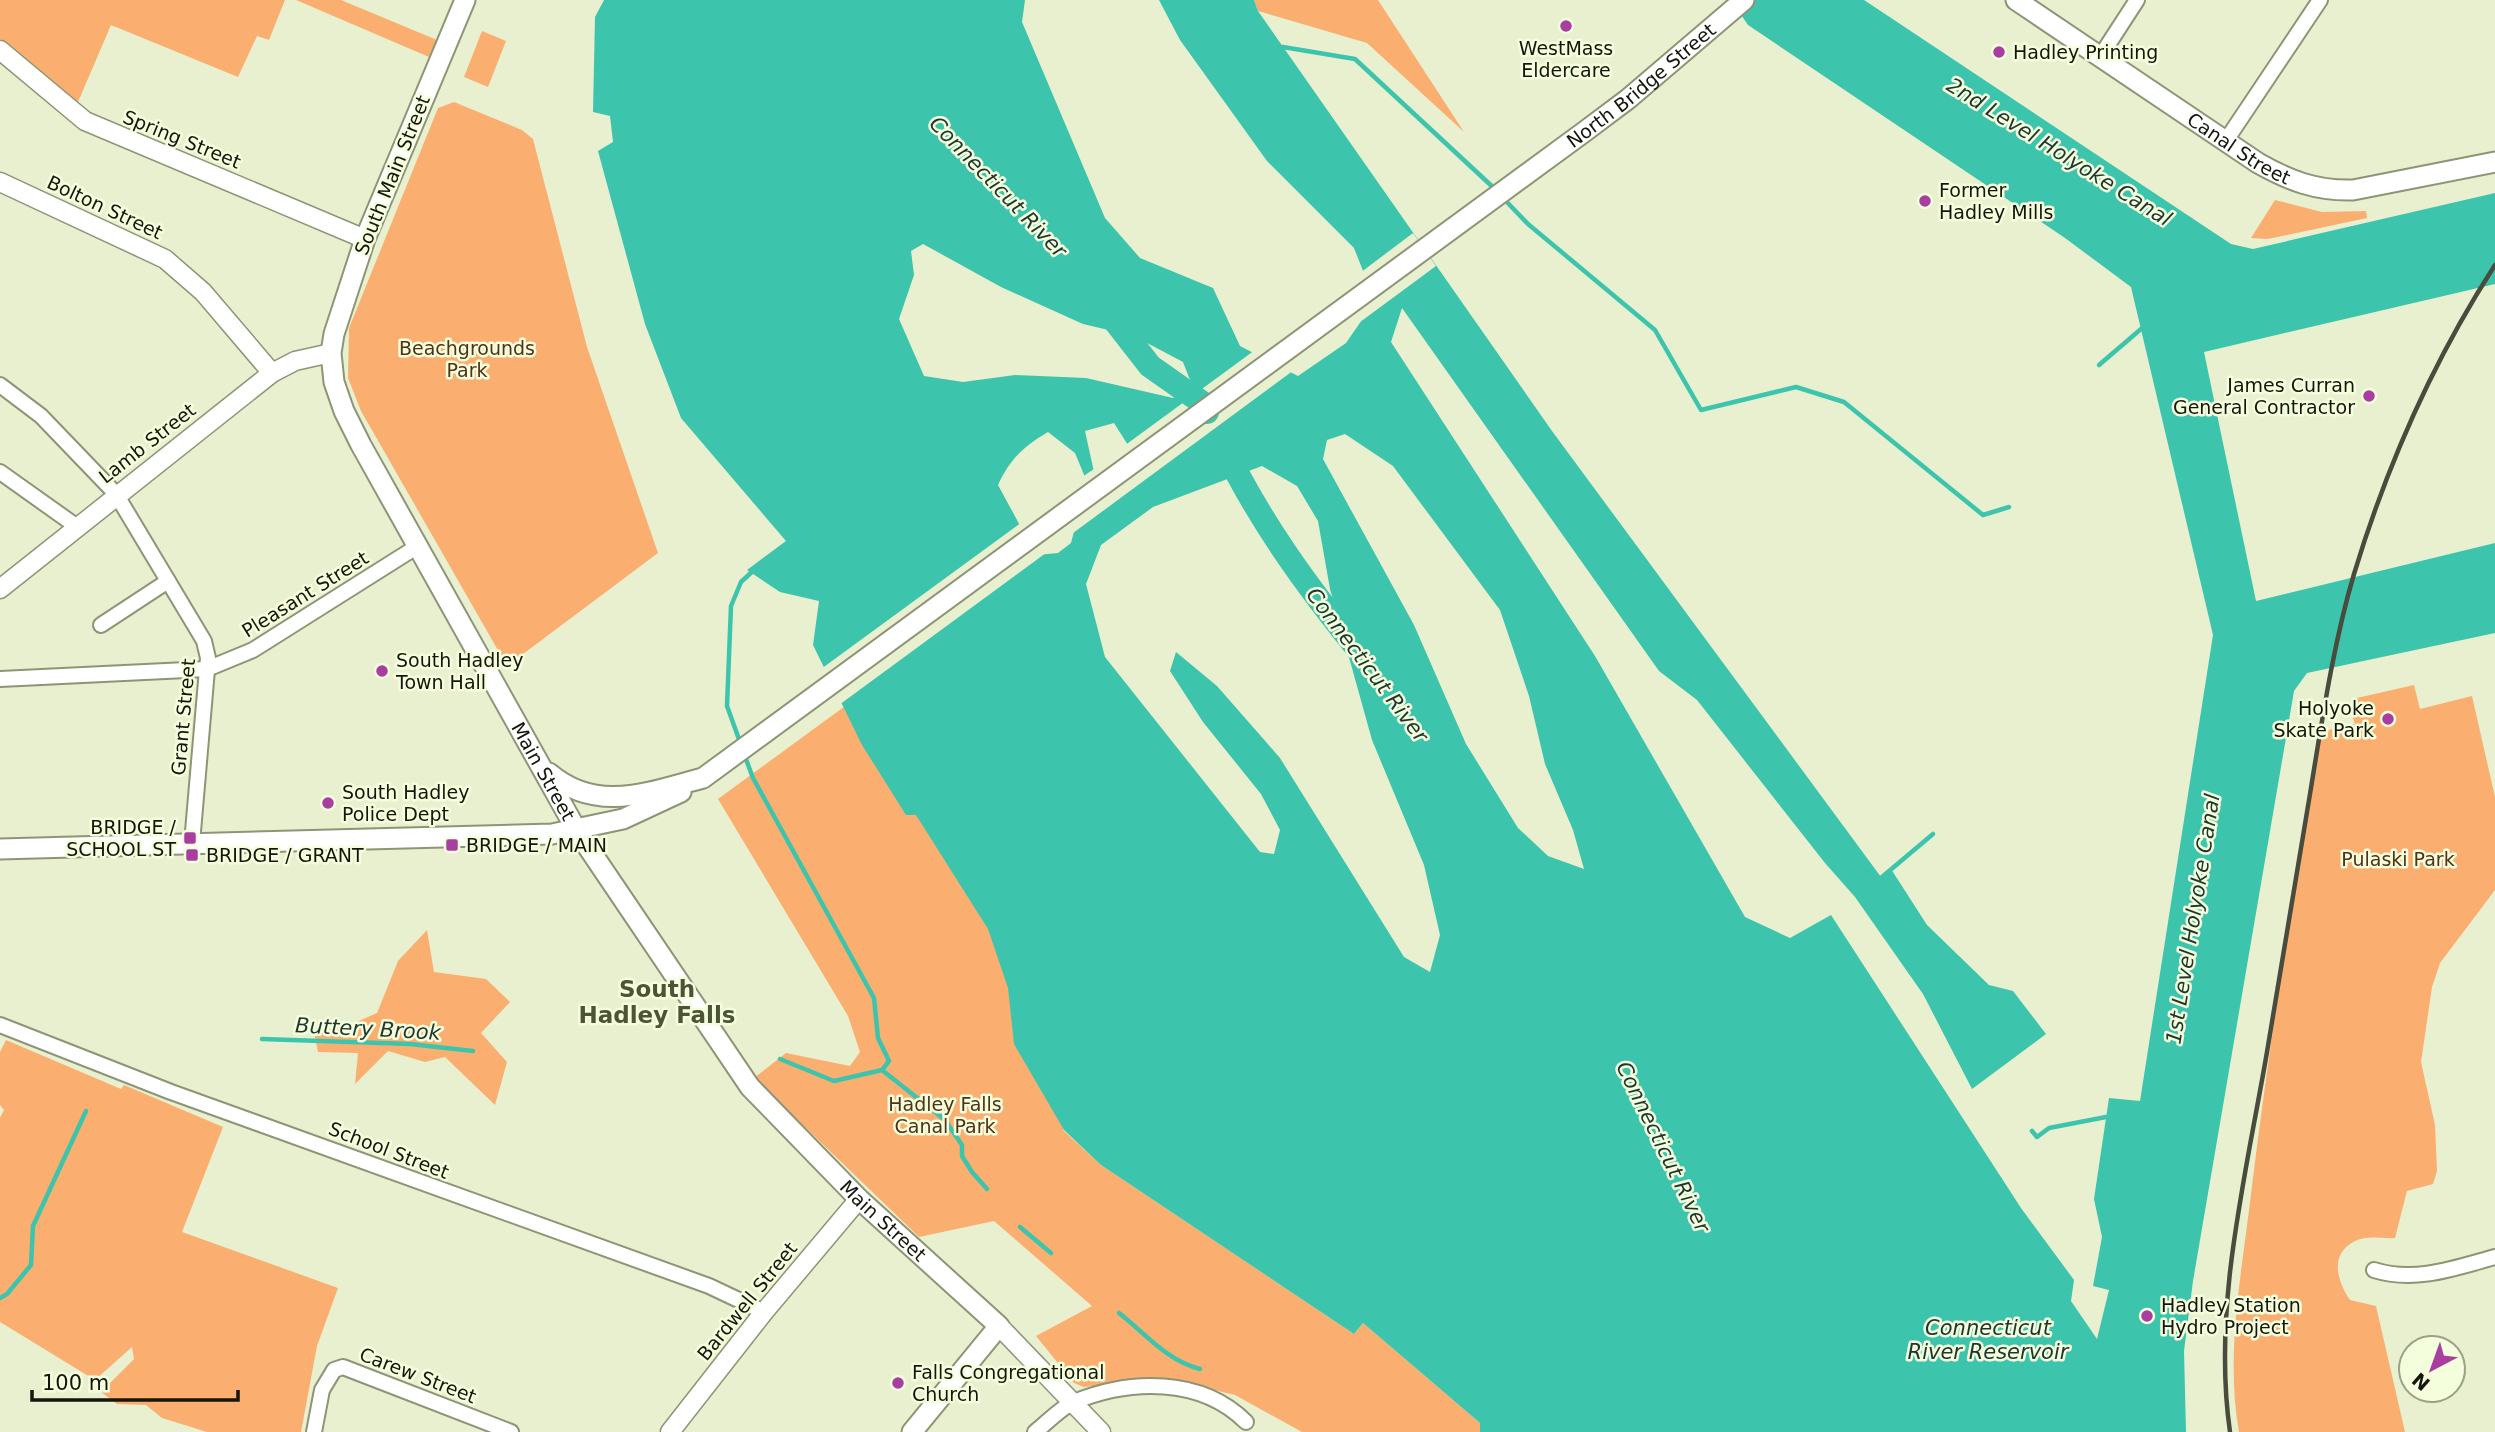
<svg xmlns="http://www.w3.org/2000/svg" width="2495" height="1432" font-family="'DejaVu Sans',sans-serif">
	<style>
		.green { fill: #faaf71 }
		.water { fill: #3cc5ac; fill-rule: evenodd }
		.pier { fill: #e8f0cf }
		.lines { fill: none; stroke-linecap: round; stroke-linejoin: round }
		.stream { stroke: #3cc5ac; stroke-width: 4.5 }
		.river { stroke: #3cc5ac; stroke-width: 24 }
		.minor-casing { stroke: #8d9576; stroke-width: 18 }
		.tertiary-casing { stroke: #8d9576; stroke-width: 21 }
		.secondary-casing { stroke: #8d9576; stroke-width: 23 }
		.minor { stroke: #fff; stroke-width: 14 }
		.tertiary { stroke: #fff; stroke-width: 18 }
		.secondary { stroke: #fff; stroke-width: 19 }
		.rail { stroke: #494c3c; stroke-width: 4.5 }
		.poi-dot { fill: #a83e9f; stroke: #f5fedc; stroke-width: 2.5 }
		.labels { text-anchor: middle; stroke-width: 5; stroke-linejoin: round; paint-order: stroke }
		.poi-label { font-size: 19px; fill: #14160b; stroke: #f5fedc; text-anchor: start }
		.street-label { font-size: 19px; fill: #14160b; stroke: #f5fedc }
		.park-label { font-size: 19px; fill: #513217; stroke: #f5fedc }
		.water-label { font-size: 21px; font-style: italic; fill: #1f3530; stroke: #f5fedc }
		.quarter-label { font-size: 23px; font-weight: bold; fill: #4d5337; stroke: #f5fedc }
	</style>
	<rect width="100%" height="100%" fill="#e8f0cf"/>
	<g class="green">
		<polygon points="0,0 285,0 269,40 257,36 238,77 111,25 75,109 0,39"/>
		<polygon points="296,0 341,0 437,40 429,57"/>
		<polygon points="1254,0 1378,0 1464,132 1367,43 1258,11"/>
		<polygon points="482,31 506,41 488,87 464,77"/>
		<polygon points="454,102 522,130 533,139 587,347 658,553 507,666 361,411 348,378 349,328 438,108"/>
		<polygon points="2275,200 2322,212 2366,211 2367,218 2268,239 2251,238"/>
		<polygon points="882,679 938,762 1064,1131 1101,1165 1354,1334 1363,1323 1480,1423 1480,1432 1302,1432 1235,1395 1164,1378 1084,1387 1074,1383 1036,1336 1092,1306 994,1221 919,1237 754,1078 786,1053 850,1066 860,1052 848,1016 718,799"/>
		<path d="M2414,685l6,24 52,-13 23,101v93l-55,73 -8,24 -11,75 14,63 2,46 -4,13 -26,7 -12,47c-13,1 -27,-3 -40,3 -26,13 -18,40 -5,59l26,6 29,126h-166c-14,-78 3,-160 12,-238 19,-155 43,-308 69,-462l35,-8 -3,-9 5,-17z"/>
		<polygon points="427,930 434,972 486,979 510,1002 481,1033 507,1062 495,1105 445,1057 425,1062 388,1051 355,1084 358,1053 318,1052 314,1032 350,1025 377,1013 398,961"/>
		<polygon points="6,1040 121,1089 124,1085 223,1127 182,1232 338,1288 317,1346 301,1432 207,1432 162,1418 146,1405 117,1404 101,1392 134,1359 132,1347 95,1380 0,1322 0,1118 4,1110 0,1105 0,1052"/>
	</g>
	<path class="water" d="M604,0h421l-3,22 83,196 35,40 73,30 27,58 58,30 48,-33 29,-42 -21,-53 -87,-87 -87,-121 -21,-40h95l4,11 294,420 329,446 10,-8 36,56 62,60 24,6 33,43 -74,55 -49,-95 -68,-97 -30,-34 -128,-163 -38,-29 -257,-363 -11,34 204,314 150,261 45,21 41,-23 190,293 53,72 -3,21 26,38 12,-49 -16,-4 9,-49 -8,-38 15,-101 31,3 73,-466 -82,-348 -66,-49 -317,-213 -17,-25h133l367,244 22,5 242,-56v91l-291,68 52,249 239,-58v90l-188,40 -13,18 -101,590 -9,70 2,81h-706v-9l-117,-100 -9,11 -253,-169 -37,-35 -50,-86 -6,-56 -20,-59 -72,-114h-10l-44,-70 -49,-100 6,-44 -39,-9 -33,-22 39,-29 -105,-123 -36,-94 -47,-173 15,-9 -3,-26 -17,-4 2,-95zM923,244l78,43 82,37 51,12 49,26 9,23 -19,13 -87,-20 -71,-3 -52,7 -39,-6 -25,-57 15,-44 -3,-24zM1114,423l31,49 -27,21 -24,-21 -9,-41zM1048,432l27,21 12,29 -16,61 -13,10 -22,2 -38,-70c12,-26 26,-39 50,-53zM1345,434l48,32 107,144 29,86 16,68 28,66 11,39 -36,-13 -30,-28 -52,-84 -52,-119 -91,-166 4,-19zM1262,466l35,20 21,35 12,68 42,151 52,125 16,70 -10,37 -26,-15 -124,-199 -63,-72 -41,-34 -6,19 33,51 58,72 19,36 -6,24 -14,-2 -155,-195 -19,-73 15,-39 52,-38z"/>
	<g class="pier">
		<polygon points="1413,233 1436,266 1352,328 1371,301 1360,273"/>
		<polygon points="1255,350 1294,370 1069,536 1084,482 1082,477 1097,467 1118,488 1140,472 1124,446"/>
		<polygon points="1022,522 1037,551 1050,550 839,705 821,669"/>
	</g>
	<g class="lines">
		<g class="stream">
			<polyline points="1283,47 1355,59 1496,190"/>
			<polyline points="1504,199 1528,224 1655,330 1701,410 1796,387 1844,402 1983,515 2009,507"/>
			<polyline points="2099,365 2141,329"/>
			<polyline points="740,742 727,706 731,606 741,582 755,569"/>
			<polyline points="744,754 753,778 874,998 878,1038 889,1061 882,1070 834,1081 780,1059"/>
			<polyline points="1882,877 1933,834"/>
			<polyline points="262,1039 410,1044 473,1051"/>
			<polyline points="882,1070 945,1120 962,1145 962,1156 972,1172 987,1189"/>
			<polyline points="2032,1131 2037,1137 2049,1128 2106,1117"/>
			<polyline points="1020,1227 1051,1253"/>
			<polyline points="0,1298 7,1294 31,1265 33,1226 86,1111"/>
			<path d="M1119,1313c27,21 47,47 81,56"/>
		</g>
		<g class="river">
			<polyline points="1104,307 1150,366 1204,404 1207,412"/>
			<path d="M1223,445c36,76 86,144 138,208"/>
		</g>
		<defs>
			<g id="minor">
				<polyline points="2100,57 2137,0"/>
				<polyline points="2225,142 2320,0"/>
				<polyline points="0,385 41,416 116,494 204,641 208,658 192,843"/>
				<polyline points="0,472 76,526"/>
				<polyline points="101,625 168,581"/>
				<polyline points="0,679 207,669 253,650 418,546"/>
				<polyline points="0,1025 171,1092 709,1286 764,1312"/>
				<path d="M2374,1270c41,13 81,-2 121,-13"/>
				<polyline points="314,1432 322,1390 334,1370 343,1367 511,1432"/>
				<path d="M1035,1432c12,-9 25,-24 39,-30 56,-23 127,-25 172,20"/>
			</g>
			<g id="tertiary">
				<polyline points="0,50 85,121 365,239"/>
				<polyline points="0,182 165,259 203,292 272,373"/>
				<polyline points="0,589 272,373 295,361 331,353"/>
				<polyline points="999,1326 1101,1432"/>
				<polyline points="670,1432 764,1312 859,1199"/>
			</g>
			<g id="secondary">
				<path id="s1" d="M465,0l-100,239 -31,95 -3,19 3,29 10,29 17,34 216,386 173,256 109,112 140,127 -87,106"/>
				<path id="s2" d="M2016,0l242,163c32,18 58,28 95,27l142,-28"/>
				<path id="s3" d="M549,773c48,41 100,19 154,5l881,-646 44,-33 116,-99"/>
				<polyline points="0,849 552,834 623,819 681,792"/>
			</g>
		</defs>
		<use href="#minor" class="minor-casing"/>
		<use href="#tertiary" class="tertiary-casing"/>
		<use href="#secondary" class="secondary-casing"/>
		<use href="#minor" class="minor"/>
		<use href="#tertiary" class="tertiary"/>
		<use href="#secondary" class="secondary"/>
		<path class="rail" d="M2230,1432c-18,-125 16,-257 37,-380 14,-86 28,-172 43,-258 12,-73 23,-149 44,-220 33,-109 79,-213 141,-309"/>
	</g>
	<g class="poi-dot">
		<circle cx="1566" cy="26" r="7"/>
		<circle cx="1999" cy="52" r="7"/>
		<circle cx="1925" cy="201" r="7"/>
		<circle cx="2369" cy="396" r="7"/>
		<circle cx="382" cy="671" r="7"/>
		<circle cx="2388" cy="719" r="7"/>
		<circle cx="328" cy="803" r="7"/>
		<rect x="183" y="831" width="14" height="14" rx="3.5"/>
		<rect x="445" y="838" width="14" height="14" rx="3.5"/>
		<rect x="185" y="848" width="14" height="14" rx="3.5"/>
		<circle cx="2147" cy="1316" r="7"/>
		<circle cx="898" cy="1383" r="7"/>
	</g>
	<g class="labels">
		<g class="poi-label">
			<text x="1566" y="55" text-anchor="middle">WestMass<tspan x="1566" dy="22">Eldercare</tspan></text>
			<text x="2013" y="59">Hadley Printing</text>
			<text x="1939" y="197">Former<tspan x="1939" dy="22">Hadley Mills</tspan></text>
			<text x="2355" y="392" text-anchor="end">James Curran<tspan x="2355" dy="22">General Contractor</tspan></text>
			<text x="396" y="667">South Hadley<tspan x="396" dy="22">Town Hall</tspan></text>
			<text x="2374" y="715" text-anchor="end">Holyoke<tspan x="2374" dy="22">Skate Park</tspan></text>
			<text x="342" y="799">South Hadley<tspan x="342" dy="22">Police Dept</tspan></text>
			<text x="176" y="834" text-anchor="end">BRIDGE /<tspan x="176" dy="22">SCHOOL ST</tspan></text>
			<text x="466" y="852">BRIDGE / MAIN</text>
			<text x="206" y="862">BRIDGE / GRANT</text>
			<text x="2161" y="1312">Hadley Station<tspan x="2161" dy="22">Hydro Project</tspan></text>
			<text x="912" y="1379">Falls Congregational<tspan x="912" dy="22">Church</tspan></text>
		</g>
		<g class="street-label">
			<text dy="7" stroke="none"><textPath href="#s3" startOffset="1328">North Bridge Street</textPath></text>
			<text transform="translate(182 139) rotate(22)" y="7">Spring Street</text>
			<text dy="7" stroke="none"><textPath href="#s2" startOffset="268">Canal Street</textPath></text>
			<text transform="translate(392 175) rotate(-68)" y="7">South Main Street</text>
			<text transform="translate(105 207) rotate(25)" y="7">Bolton Street</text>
			<text transform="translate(147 443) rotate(-38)" y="7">Lamb Street</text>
			<text transform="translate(305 594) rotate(-32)" y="7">Pleasant Street</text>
			<text transform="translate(183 717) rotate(-85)" y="7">Grant Street</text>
			<text dy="7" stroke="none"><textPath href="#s1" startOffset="850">Main Street</textPath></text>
			<text transform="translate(389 1150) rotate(21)" y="7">School Street</text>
			<text dy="7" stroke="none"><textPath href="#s1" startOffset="1416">Main Street</textPath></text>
			<text transform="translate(747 1301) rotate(-51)" y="7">Bardwell Street</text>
			<text transform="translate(418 1375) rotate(21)" y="7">Carew Street</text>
		</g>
		<g class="park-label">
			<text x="467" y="355">Beachgrounds<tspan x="467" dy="22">Park</tspan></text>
			<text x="2398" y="866">Pulaski Park</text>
			<text x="945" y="1111">Hadley Falls<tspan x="945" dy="22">Canal Park</tspan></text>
		</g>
		<g class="water-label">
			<text transform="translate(2059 152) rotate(32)" y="7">2nd Level Holyoke Canal</text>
			<text transform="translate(998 187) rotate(46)" y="7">Connecticut River</text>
			<text transform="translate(1367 665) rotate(53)" y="7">Connecticut River</text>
			<text transform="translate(2193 919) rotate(-81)" y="7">1st Level Holyoke Canal</text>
			<text transform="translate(368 1029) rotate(3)" y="7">Buttery Brook</text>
			<text transform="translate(1663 1147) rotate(64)" y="7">Connecticut River</text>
			<text x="1988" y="1335">Connecticut<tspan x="1988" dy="24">River Reservoir</tspan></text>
		</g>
		<g class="quarter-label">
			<text x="657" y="997">South<tspan x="657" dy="26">Hadley Falls</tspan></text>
		</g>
	</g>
	<g transform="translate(2432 1369) rotate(221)"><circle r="33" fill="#f5fedc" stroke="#9ba188" stroke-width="2"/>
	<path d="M0-5L12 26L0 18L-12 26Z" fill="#a83e9f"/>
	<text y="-10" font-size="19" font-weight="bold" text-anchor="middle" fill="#14160b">N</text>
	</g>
	<path d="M32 1390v10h206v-10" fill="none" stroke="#14160b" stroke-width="3.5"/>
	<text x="42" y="1390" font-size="21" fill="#14160b" stroke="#f5fedc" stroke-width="5" paint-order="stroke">100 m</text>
</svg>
